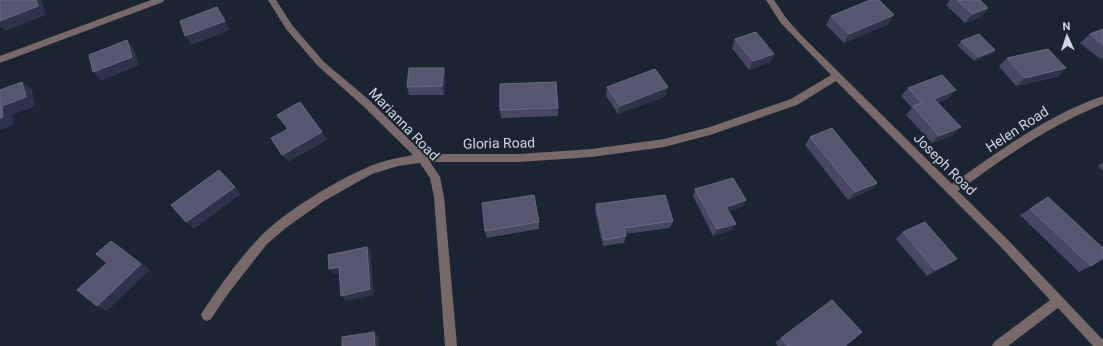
<svg xmlns="http://www.w3.org/2000/svg" width="1103" height="346" font-family="Roboto,sans-serif">
	<style>
		.lines { fill: none; stroke-linecap: round; stroke-linejoin: round }
		.minor { fill: #796869; fill-rule: evenodd }
		.wall { fill: #474761 }
		.shaded-wall { fill: #2f3249 }
		.building { fill: #56566f; stroke: #686a80 }
		.labels { text-anchor: middle; stroke-width: 4; stroke-linejoin: round; paint-order: stroke }
		.street-label { font-size: 14px; fill: #ced5df; stroke: #1a2433 }
	</style>
	<rect width="100%" height="100%" fill="#1a2433"/>
	<g class="lines">
		<g class="minor">
			<polygon points="151,0 164,0 163,2 0,63 0,56"/>
			<path d="M268,0h8l16,25 32,37 44,37 56,55h95l73,-5 72,-10 46,-12 81,-28 40,-24 -51,-53 -14,-22h8l12,18 15,17 151,149c48,-33 95,-69 151,-88v8c-56,23 -96,52 -145,87l49,48 96,101v6h-10l-35,-38 -50,38h-16l2,-4 56,-42 -51,-55 -163,-164 -39,24 -87,30 -46,12 -72,10 -73,5h-89l10,15 4,20 13,149h-12l-11,-149 -4,-19 -10,-15 -22,3 -26,8 -48,27 -37,26 -20,17 -40,51 -16,24 -4,2 -4,-2 -2,-4 2,-4c17,-25 35,-51 56,-73 22,-24 76,-57 107,-70 14,-7 31,-10 47,-13l-51,-50 -44,-39 -32,-37z"/>
		</g>
	</g>
	<g class="wall">
		<polygon points="950,0 980,0 988,8 981,17 965,23 946,5"/>
		<polygon points="831,16 889,24 844,43 826,25"/>
		<polygon points="1103,29 1103,58 1100,59 1080,43 1090,34"/>
		<polygon points="735,39 774,54 770,62 749,70 732,48"/>
		<polygon points="961,41 995,50 991,54 974,61 958,46"/>
		<polygon points="1007,58 1066,68 1057,77 1016,86 999,66"/>
		<polygon points="444,68 445,76 444,95 409,95 407,87"/>
		<polygon points="607,87 666,96 618,114 606,96"/>
		<polygon points="908,88 949,98 938,103 953,135 932,143 906,115 912,108 901,96"/>
		<polygon points="558,108 558,116 501,118 500,110"/>
		<polygon points="810,137 877,183 870,190 848,200 805,145"/>
		<polygon points="1103,162 1103,171 1098,166"/>
		<polygon points="695,189 746,200 742,207 729,211 736,224 732,230 713,236 693,196"/>
		<polygon points="596,204 673,221 670,228 625,234 626,236 624,243 603,246 595,211"/>
		<polygon points="1030,209 1091,266 1079,272 1020,215"/>
		<polygon points="539,222 539,229 487,238 485,231"/>
		<polygon points="903,232 948,265 927,276 896,239"/>
		<polygon points="781,338 845,346 778,346 775,343"/>
	</g>
	<g class="shaded-wall">
		<polygon points="36,0 41,0 42,2 46,15 5,31 0,26 0,21"/>
		<polygon points="217,7 230,30 192,45 185,36"/>
		<polygon points="988,8 981,17 965,23 972,14"/>
		<polygon points="894,15 889,24 844,43 849,34"/>
		<polygon points="127,40 134,49 139,65 101,81 93,72"/>
		<polygon points="995,50 991,54 974,61 978,57"/>
		<polygon points="774,54 770,62 749,70 753,61"/>
		<polygon points="444,68 445,76 444,95 442,86"/>
		<polygon points="1066,68 1057,77 1016,86 1025,78"/>
		<polygon points="22,82 32,90 35,106 12,115 14,125 0,130 0,118 2,106"/>
		<polygon points="668,87 666,96 618,114 620,106"/>
		<polygon points="956,90 949,98 927,107 934,99"/>
		<polygon points="961,127 953,135 932,143 939,136"/>
		<polygon points="322,132 327,140 288,162 282,155"/>
		<polygon points="877,183 870,190 848,200 855,192"/>
		<polygon points="235,187 241,194 194,229 186,222"/>
		<polygon points="746,200 742,207 722,213 726,207"/>
		<polygon points="736,224 732,230 713,236 717,229"/>
		<polygon points="111,241 121,247 150,270 107,311 97,306 141,264"/>
		<polygon points="367,247 371,253 374,295 346,301 341,296"/>
		<polygon points="957,259 948,265 927,276 935,270"/>
		<polygon points="339,267 344,273 334,274 329,269"/>
		<polygon points="374,332 378,336 379,346 375,346"/>
	</g>
	<g class="building">
		<polygon points="0,0 9,0 9,1 11,0 36,0 38,6 0,21"/>
		<polygon points="870,0 879,0 894,15 849,34 831,16"/>
		<polygon points="957,0 980,0 988,8 972,14"/>
		<polygon points="217,7 225,21 185,36 180,21"/>
		<polygon points="1103,29 1103,45 1090,34"/>
		<polygon points="756,32 774,54 753,61 735,39"/>
		<polygon points="979,34 995,50 978,57 961,41"/>
		<polygon points="127,40 132,57 93,72 89,55"/>
		<polygon points="1048,49 1066,68 1025,78 1007,58"/>
		<polygon points="409,68 444,68 442,86 407,87"/>
		<polygon points="655,69 668,87 620,106 607,87"/>
		<polygon points="942,75 956,90 934,99 961,127 939,136 913,106 922,103 908,88"/>
		<polygon points="22,82 26,97 2,106 3,117 0,118 0,90"/>
		<polygon points="556,82 558,108 500,110 500,84"/>
		<polygon points="300,102 322,132 282,155 271,138 288,129 277,115"/>
		<polygon points="832,128 877,183 855,192 810,137"/>
		<polygon points="219,170 235,187 186,222 171,205"/>
		<polygon points="733,178 746,200 726,207 736,224 717,229 695,189"/>
		<polygon points="534,195 539,222 485,231 482,203"/>
		<polygon points="665,195 673,221 624,228 626,236 604,240 596,204"/>
		<polygon points="1048,197 1103,248 1103,258 1091,266 1030,209"/>
		<polygon points="925,222 957,259 935,270 903,232"/>
		<polygon points="111,241 141,264 97,306 77,290 107,263 96,254"/>
		<polygon points="367,247 370,289 341,296 339,267 329,269 328,255"/>
		<polygon points="832,300 862,332 845,346 788,346 781,338"/>
		<polygon points="374,332 375,346 342,346 342,337"/>
	</g>
	<g class="labels">
		<g class="street-label">
			<text transform="translate(404 124) rotate(46)" y="5">Marianna Road</text>
			<text transform="translate(1017 129) rotate(-33)" y="5">Helen Road</text>
			<text transform="translate(499 143) rotate(-1)" y="5">Gloria Road</text>
			<text transform="translate(945 164) rotate(45)" y="5">Joseph Road</text>
		</g>
	</g>
	<g transform="translate(1067 36) rotate(357)" stroke="#1a2433" stroke-width="3" paint-order="stroke">
	<path d="M0-3L7 15L0 10L-7 15Z" fill="#ced5df"/>
	<text y="-6" font-size="11" font-weight="bold" text-anchor="middle" fill="#ced5df">N</text>
	</g>
</svg>
